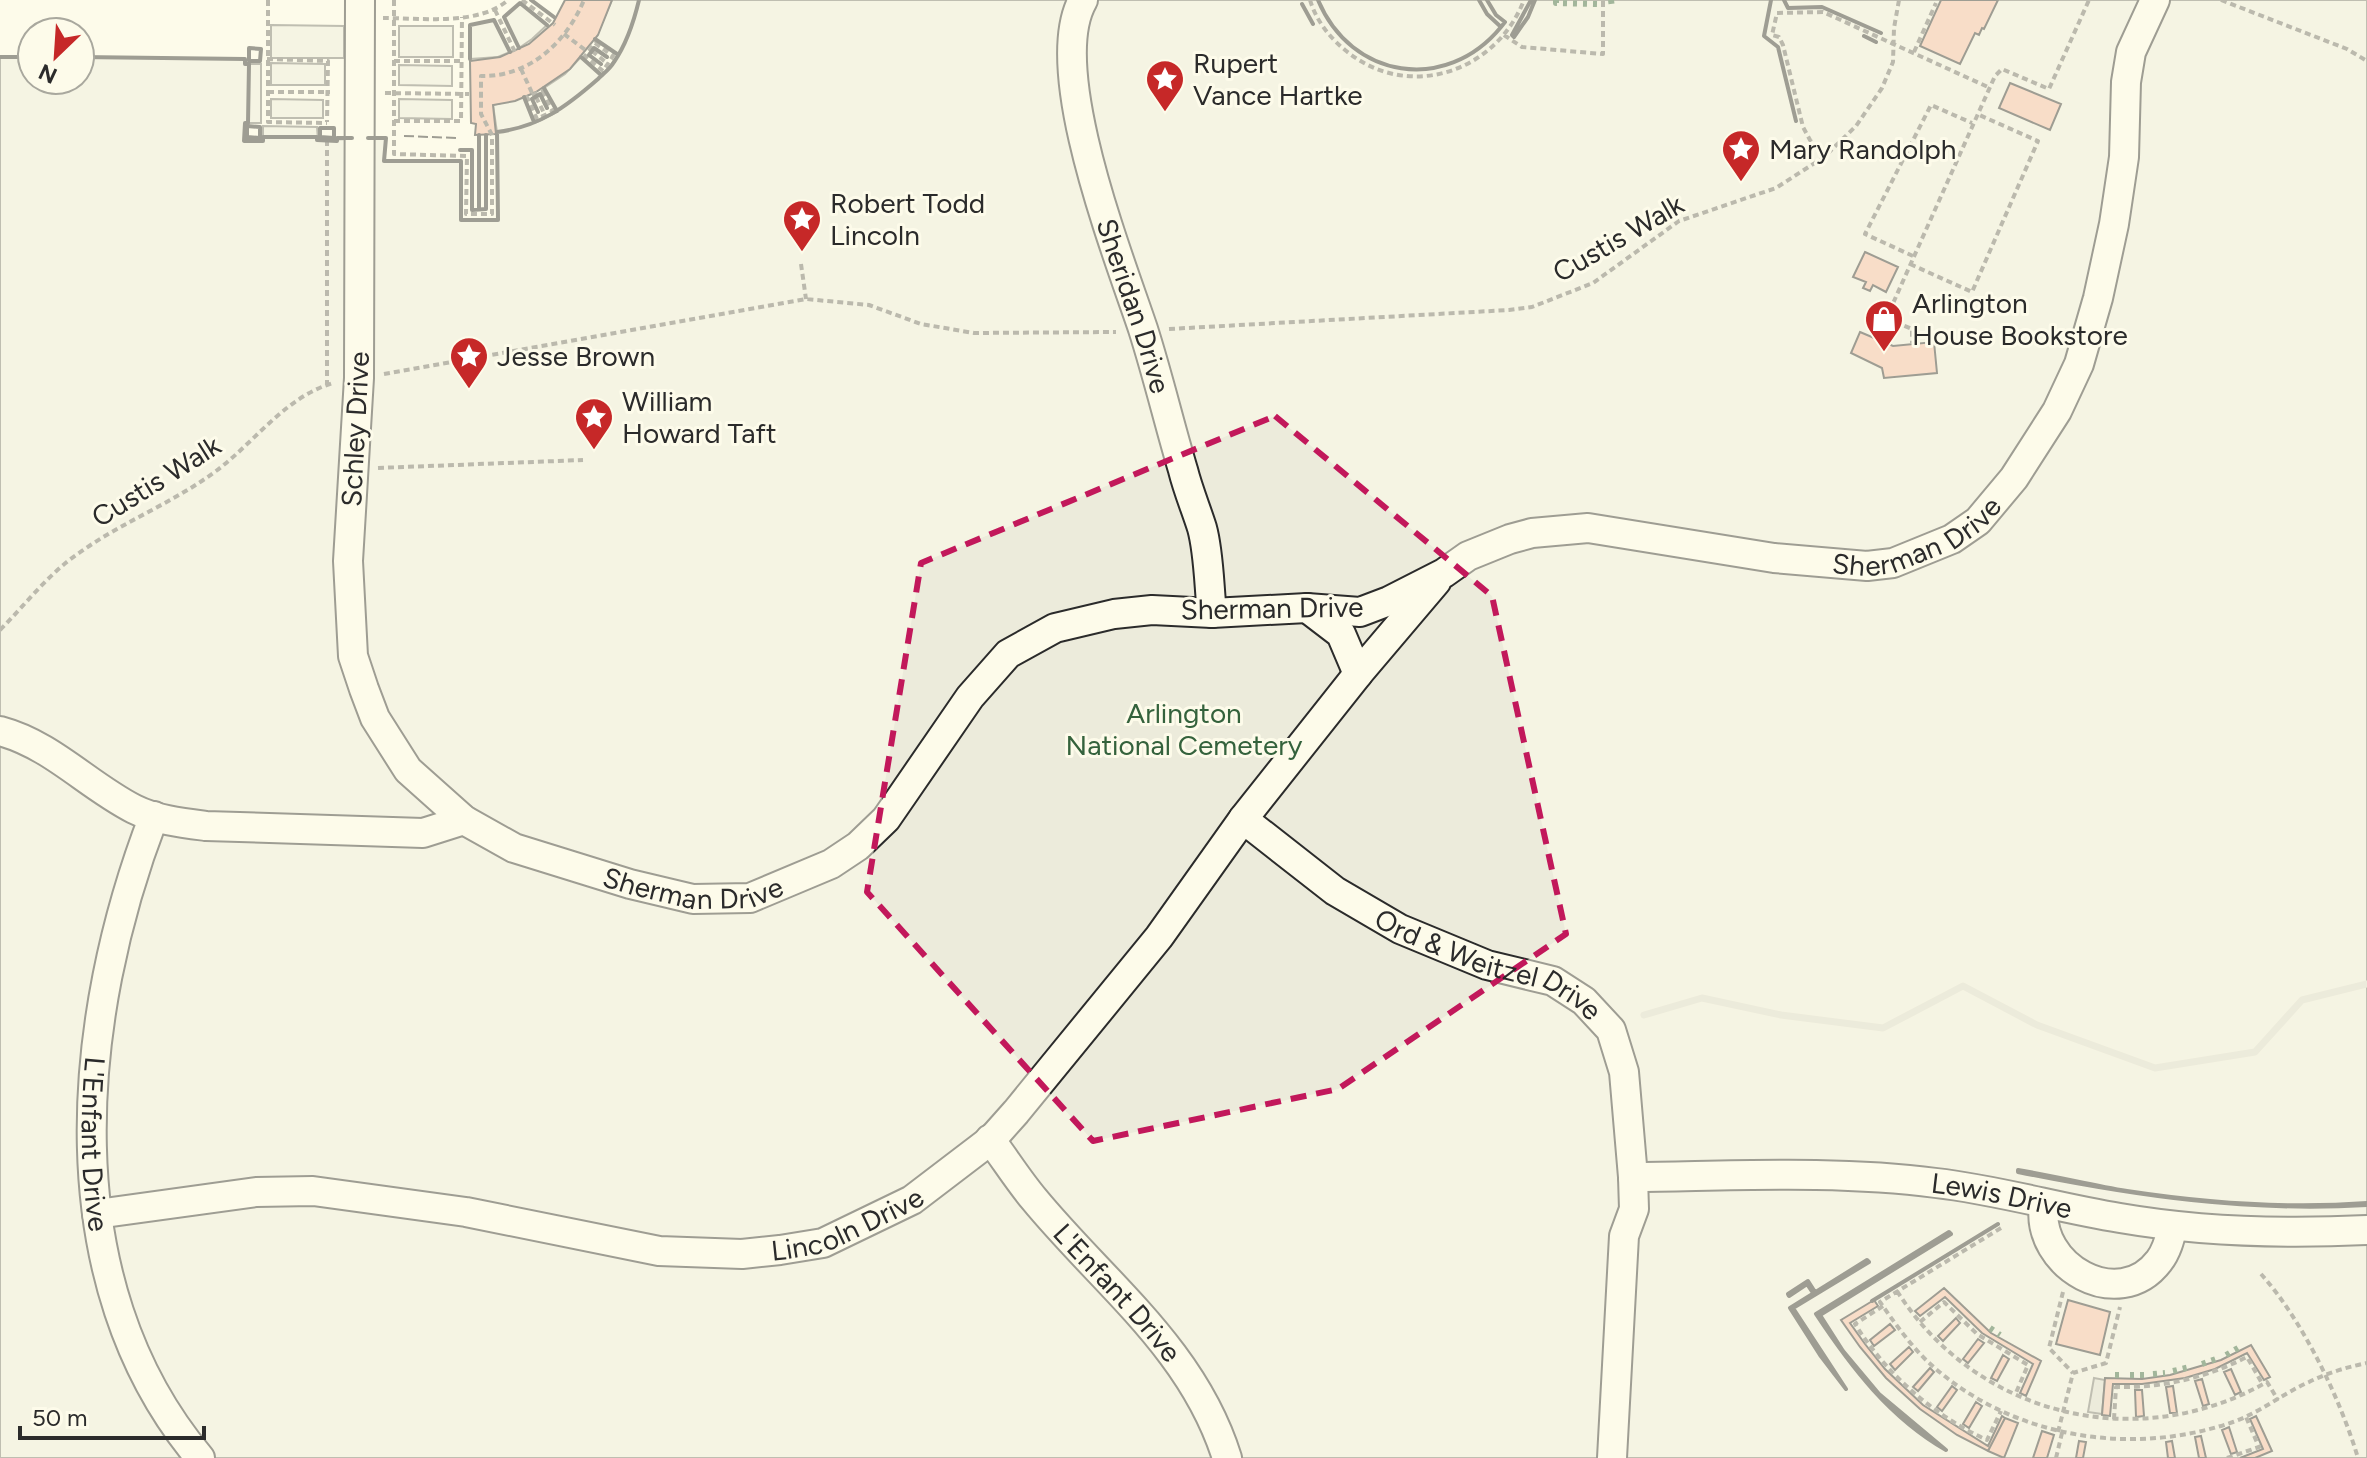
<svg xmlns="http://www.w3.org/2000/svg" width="2367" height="1458" viewBox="0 0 2367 1458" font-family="Figtree,sans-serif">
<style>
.green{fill:#ecebdb;stroke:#74746e;stroke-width:2}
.water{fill:#d8d7c9;stroke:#74746e;stroke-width:2}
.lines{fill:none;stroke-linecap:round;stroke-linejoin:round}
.stream{stroke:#d8d7c9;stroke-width:7}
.building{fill:#f2b8a0;stroke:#2b2b2b;stroke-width:2}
.minor-casing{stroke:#2b2b2b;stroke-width:32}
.path{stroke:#6a6964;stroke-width:4;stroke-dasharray:6 4;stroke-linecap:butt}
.minor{stroke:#fdfbea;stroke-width:28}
.hedge{stroke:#34623c;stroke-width:6;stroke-dasharray:4 6;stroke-linecap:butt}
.fence{stroke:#2b2b2b;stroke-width:2;stroke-dasharray:10 4;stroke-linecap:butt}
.wall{stroke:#2b2b2b;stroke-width:4}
.marked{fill:none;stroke:#c2185b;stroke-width:6;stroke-dasharray:16 10;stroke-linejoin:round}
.labels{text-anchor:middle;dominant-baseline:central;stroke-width:6;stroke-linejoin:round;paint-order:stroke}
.poi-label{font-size:28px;fill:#2b2b2b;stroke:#fdfbea;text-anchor:start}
.street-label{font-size:28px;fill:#2b2b2b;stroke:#fdfbea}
.park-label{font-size:28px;fill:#34623c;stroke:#fdfbea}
</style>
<rect width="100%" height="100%" fill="#fdfbea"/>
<path class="green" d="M612,0H2367V1458H0V57H32V80H80V57L245,59V64H261V123H245L244,141H263V126L317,127L318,140L386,138L384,161H461V219L497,220V132L493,105L524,97L535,123L557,112L544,88L565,74L581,57L603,75L618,55L595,39Z
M520,3L547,25L532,39L519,48L504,17Z
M494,20L510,52L498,57L470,59V25Z
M271,25L344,26V58H271Z
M399,26H453V57H399Z
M271,63L325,64V85H271Z
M399,65L452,66V86L399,85Z
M271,99L323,100V118H271Z
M399,99L452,100V119L399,118Z"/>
<path class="water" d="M2094,1378L2105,1380L2102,1414L2088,1412Z"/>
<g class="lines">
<path class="stream" d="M1644,1015L1702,998L1781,1015L1883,1028L1963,986L2037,1025L2155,1068L2255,1052L2302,1000L2367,984"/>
</g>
<path class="building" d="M565,0H612L598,35L570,69L536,92L515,101L493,105L496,134L475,135L476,124L471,123L470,61L500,57L529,44L553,23Z
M1941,0H1998L1984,29L1982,28L1979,35L1975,33L1960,64L1920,46Z
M2010,83L2061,104L2050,130L1999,108Z
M1865,252L1898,267L1886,292L1873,285L1870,291L1863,288L1866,282L1853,277Z
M1860,332L1893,346L1934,342L1937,373L1884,378L1882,368L1851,353Z
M1944,1288L1991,1333L2041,1361L2026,1396L2020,1393L2033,1364L1982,1333L1945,1297L1920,1316L1915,1311Z
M1874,1300L1878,1306L1850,1323L1865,1344L1885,1369L1923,1405L1988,1446L2002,1416L2005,1418L1988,1451L1957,1435L1920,1409L1886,1378L1860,1347L1841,1320Z
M2068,1300L2110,1312L2100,1355L2056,1344Z
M1956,1318L1960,1323L1943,1341L1938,1336Z
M1890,1324L1895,1330L1874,1346L1870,1340Z
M1978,1339L1984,1343L1968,1363L1963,1359Z
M2251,1345L2270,1377L2264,1380L2247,1353L2215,1369L2185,1378L2142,1384H2113L2110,1416L2102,1415L2105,1378L2142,1379L2170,1375L2221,1360Z
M1909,1347L1913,1352L1895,1370L1890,1364Z
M2003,1355L2009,1359L1997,1381L1991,1378Z
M1930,1368L1934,1372L1918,1391L1913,1387Z
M2231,1369L2241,1392L2235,1395L2224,1372Z
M2202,1379L2209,1404L2203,1406L2195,1381Z
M1952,1386L1957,1390L1942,1411L1937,1407Z
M2173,1386L2177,1413H2170L2166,1387Z
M2135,1390H2142L2144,1416L2136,1417Z
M1976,1402L1982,1406L1969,1428L1963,1424Z
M2256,1416L2272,1451L2255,1458H2240L2263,1449L2250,1419Z
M2005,1418L2018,1423L2004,1458L1988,1451Z
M2229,1427L2237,1452L2231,1454L2222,1430Z
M2042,1431L2054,1435L2047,1458H2033Z
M2201,1436L2206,1458H2199L2195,1437Z
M2079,1441L2086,1442L2083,1458H2076Z
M2172,1441L2175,1458H2168L2166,1442Z"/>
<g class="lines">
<g class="minor-casing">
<g id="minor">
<path id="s1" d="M360,0L359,378L348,561L353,656L364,689L375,718L408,770L464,820L514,848L630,884L693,899L750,898L831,864L858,846L886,819L970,697L1008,654L1055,628L1114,614L1152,610L1212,613L1307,608L1360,612L1389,601L1444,573L1468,556L1510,539L1532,533L1588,528L1774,558L1867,566L1893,563L1952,539L1978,521L2014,478L2057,411L2079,364L2098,298L2114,224L2124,157L2126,82L2131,52L2155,0"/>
<path id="s2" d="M1083,0C1044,68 1119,257 1143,329C1158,376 1169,423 1183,470C1188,490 1196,509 1202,528C1209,553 1209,587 1212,613"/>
<path d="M1307,608L1341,634L1358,674"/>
<path d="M0,731C52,745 87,785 134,809C156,820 182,823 206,826L423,833L464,820"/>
<path id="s3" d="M154,816C76,1018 51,1281 200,1458"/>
<path id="s4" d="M1243,819L1335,891L1400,929L1487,965L1553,981L1584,1001L1611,1030L1624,1072L1633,1177L1634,1209L1624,1236L1612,1458"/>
<path id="s5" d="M990,1139C1005,1159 1018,1180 1034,1199C1104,1284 1193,1349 1227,1458"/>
<path id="s6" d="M1633,1177C1733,1176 1836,1170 1936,1183C1998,1190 2058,1208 2120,1218C2201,1232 2285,1234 2367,1230"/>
<path d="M2044,1205C2035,1266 2119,1314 2159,1261C2167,1251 2170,1238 2173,1226"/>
<path id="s7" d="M97,1214L256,1192L313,1191L466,1212L659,1251L742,1254L780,1250L823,1243L912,1200L992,1139L1016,1112L1159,937L1243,819L1358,674L1436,582"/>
</g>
</g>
<path class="path" d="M268,0V122L327,123
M394,0V154L467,156L466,214H492V135L481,114V76C529,77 566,43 584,0
M522,0L555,25
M1310,0C1316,20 1329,37 1345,50C1407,102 1496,73 1524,0
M2221,0L2347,49L2367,61
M495,10L515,52
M383,18C421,18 479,26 508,0
M564,34L588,52
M1504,35L1522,47L1603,54V0
M595,43L613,56L603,71L585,56Z
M592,51L608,64
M1914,52L1936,3
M267,59L328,61L327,122
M394,61H462
M521,69L533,95
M542,91L553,111L537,119L527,97Z
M268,92H330
M385,93L469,94
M536,97L545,115
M394,121H461L462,17
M327,140V385
M1824,157L1810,140L1803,127L1783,45L1779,37L1772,35L1777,13L1823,12L1988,87
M1913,256L1865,234L1931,105L1972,123
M801,264L806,299
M1910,264L1972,292L2038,141L1977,114
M1886,318L1912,329V344
M1169,329L1509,310L1532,307L1593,283L1679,221L1776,188L1824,157L1856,126L1882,88L1893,62L1894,28L1899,0
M1877,339L1995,76L2002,69L2049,89L2089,0
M384,374L806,299L869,305L921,324L974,333L1116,332
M378,468L583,460
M0,630C26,604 48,574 79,553C122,522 173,503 216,471C255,442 285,397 333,383
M2001,1228L1880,1302C1894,1322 1908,1342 1926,1360C2007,1437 2129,1458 2233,1422C2261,1412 2282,1394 2309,1382C2327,1373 2347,1367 2367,1363
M2261,1274C2303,1321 2340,1398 2358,1458
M1897,1291C1977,1417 2138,1455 2267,1382L2278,1400
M2063,1292L2049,1348L2073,1373
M1883,1306L1855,1324C1886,1374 1934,1416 1987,1440L2001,1411
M1920,1322L1944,1302L1977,1334L2028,1365L2015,1395
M2114,1419L2116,1387C2163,1388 2205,1378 2247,1357L2263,1385
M2058,1432L2073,1373L2106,1363L2120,1307
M2056,1458L2062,1433
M2227,1458L2259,1447L2246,1417"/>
<use href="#minor" class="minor"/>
<path class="hedge" d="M1556,0V3L1597,4
M1611,0L1612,8
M1990,1328L2000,1335
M2226,1355L2238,1348
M2202,1364L2216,1359
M2173,1371L2190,1367
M2153,1374L2165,1373
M2115,1375H2120
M2130,1375H2144"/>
<path class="fence" d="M404,136L458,138"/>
<path class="wall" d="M531,0L554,17
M1318,0C1351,79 1446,94 1501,27
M1479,0L1487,14L1501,27L1505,22
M1487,0L1496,15L1505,22
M1531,0L1512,35L1514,37L1528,17L1535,0
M1771,0L1764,36L1778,47L1796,121
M1784,0L1788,8L1822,7L1881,33
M1302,4L1313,24
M1864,36L1876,42
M595,39L617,54
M249,48L261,49L260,61H249Z
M519,48L504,17L520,3L547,25
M0,57H32
M80,57L245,59V64H249L248,123H245L244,141H263V137H317V140L337,141V138H352
M581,57L601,75
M470,59V25L494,20L510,52
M601,64L589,55L594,48L607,57
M544,88L557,111
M524,97L534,122
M538,112L532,99L540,94L547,108
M247,126L260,127V138L247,137Z
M320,128H334V138L320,137Z
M368,138H386L384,161H461V220H498L497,132C539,127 566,107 598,79C603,74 610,69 614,62C625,46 634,21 639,0
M460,150H472V210L486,209V135
M479,209V135
M2367,1203C2287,1209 2206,1203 2127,1191C2091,1185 2055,1176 2018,1170V1172C2136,1196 2246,1212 2367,1205
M1949,1232L1951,1234L1820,1315L1843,1351L1879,1394L1946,1450C1890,1418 1851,1367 1816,1314Z
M1867,1260L1869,1262L1793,1308L1846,1389L1820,1355L1790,1308Z
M1813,1293L1807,1284L1789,1296L1788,1294L1808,1281L1815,1292
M1872,1301L1998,1224"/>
</g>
<path d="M0 0H2367V1458H0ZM1275,416L1492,596L1566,934L1338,1089L1093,1141L867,892L921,563Z" fill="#fdfbea" fill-opacity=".55" fill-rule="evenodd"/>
<path class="marked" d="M1275,416L1492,596L1566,934L1338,1089L1093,1141L867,892L921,563Z"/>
<defs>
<g id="sight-pin" transform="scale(2)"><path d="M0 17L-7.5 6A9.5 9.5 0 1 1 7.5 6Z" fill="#c62828" stroke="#fdfbea"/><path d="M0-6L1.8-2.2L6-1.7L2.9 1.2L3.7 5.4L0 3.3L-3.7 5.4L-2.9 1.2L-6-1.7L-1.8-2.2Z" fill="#fff"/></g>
<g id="shop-pin" transform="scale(2)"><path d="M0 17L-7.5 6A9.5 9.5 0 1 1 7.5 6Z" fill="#c62828" stroke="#fdfbea"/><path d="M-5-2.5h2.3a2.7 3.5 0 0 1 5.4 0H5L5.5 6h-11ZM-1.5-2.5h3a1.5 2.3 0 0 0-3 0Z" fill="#fff"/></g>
</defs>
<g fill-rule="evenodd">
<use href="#sight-pin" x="1165" y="79"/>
<use href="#sight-pin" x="1741" y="149"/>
<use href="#sight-pin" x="802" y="219"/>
<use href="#shop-pin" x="1884" y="319"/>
<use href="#sight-pin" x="469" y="356"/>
<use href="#sight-pin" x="594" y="417"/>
</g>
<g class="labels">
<g class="poi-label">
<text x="1193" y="63">Rupert<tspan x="1193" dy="32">Vance Hartke</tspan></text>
<text x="1769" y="149">Mary Randolph</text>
<text x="830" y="203">Robert Todd<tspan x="830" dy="32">Lincoln</tspan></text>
<text x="1912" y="303">Arlington<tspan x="1912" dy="32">House Bookstore</tspan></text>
<text x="497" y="356">Jesse Brown</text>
<text x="622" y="401">William<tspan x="622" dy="32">Howard Taft</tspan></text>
</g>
<g class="street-label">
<text transform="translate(1618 238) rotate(-30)">Custis Walk</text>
<text stroke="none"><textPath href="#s2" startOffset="316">Sheridan Drive</textPath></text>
<text transform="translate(355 429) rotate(-87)">Schley Drive</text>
<text transform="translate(156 481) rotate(-32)">Custis Walk</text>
<text stroke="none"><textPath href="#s1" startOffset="2470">Sherman Drive</textPath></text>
<text transform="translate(1272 608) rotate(-1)">Sherman Drive</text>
<text stroke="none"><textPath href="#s1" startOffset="1102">Sherman Drive</textPath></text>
<text stroke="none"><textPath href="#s4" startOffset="288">Ord &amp; Weitzel Drive</textPath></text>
<text stroke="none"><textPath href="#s3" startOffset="336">L'Enfant Drive</textPath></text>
<text stroke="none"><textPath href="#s6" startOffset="370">Lewis Drive</textPath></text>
<text stroke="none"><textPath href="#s7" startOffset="762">Lincoln Drive</textPath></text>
<text stroke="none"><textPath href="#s5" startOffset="200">L'Enfant Drive</textPath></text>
</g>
<g class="park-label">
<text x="1184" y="713">Arlington<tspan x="1184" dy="32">National Cemetery</tspan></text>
</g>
</g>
<g transform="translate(56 56) rotate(205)"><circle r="38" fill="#fdfbea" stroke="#a9a89e" stroke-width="2"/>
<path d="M0-6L14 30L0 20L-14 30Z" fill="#c62828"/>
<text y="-12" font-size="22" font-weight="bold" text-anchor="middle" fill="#2b2b2b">N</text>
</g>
<path d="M20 1426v12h184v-12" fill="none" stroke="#2b2b2b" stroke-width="4"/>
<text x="32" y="1426" font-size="24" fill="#2b2b2b" stroke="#fdfbea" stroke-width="6" paint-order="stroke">50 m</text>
</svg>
